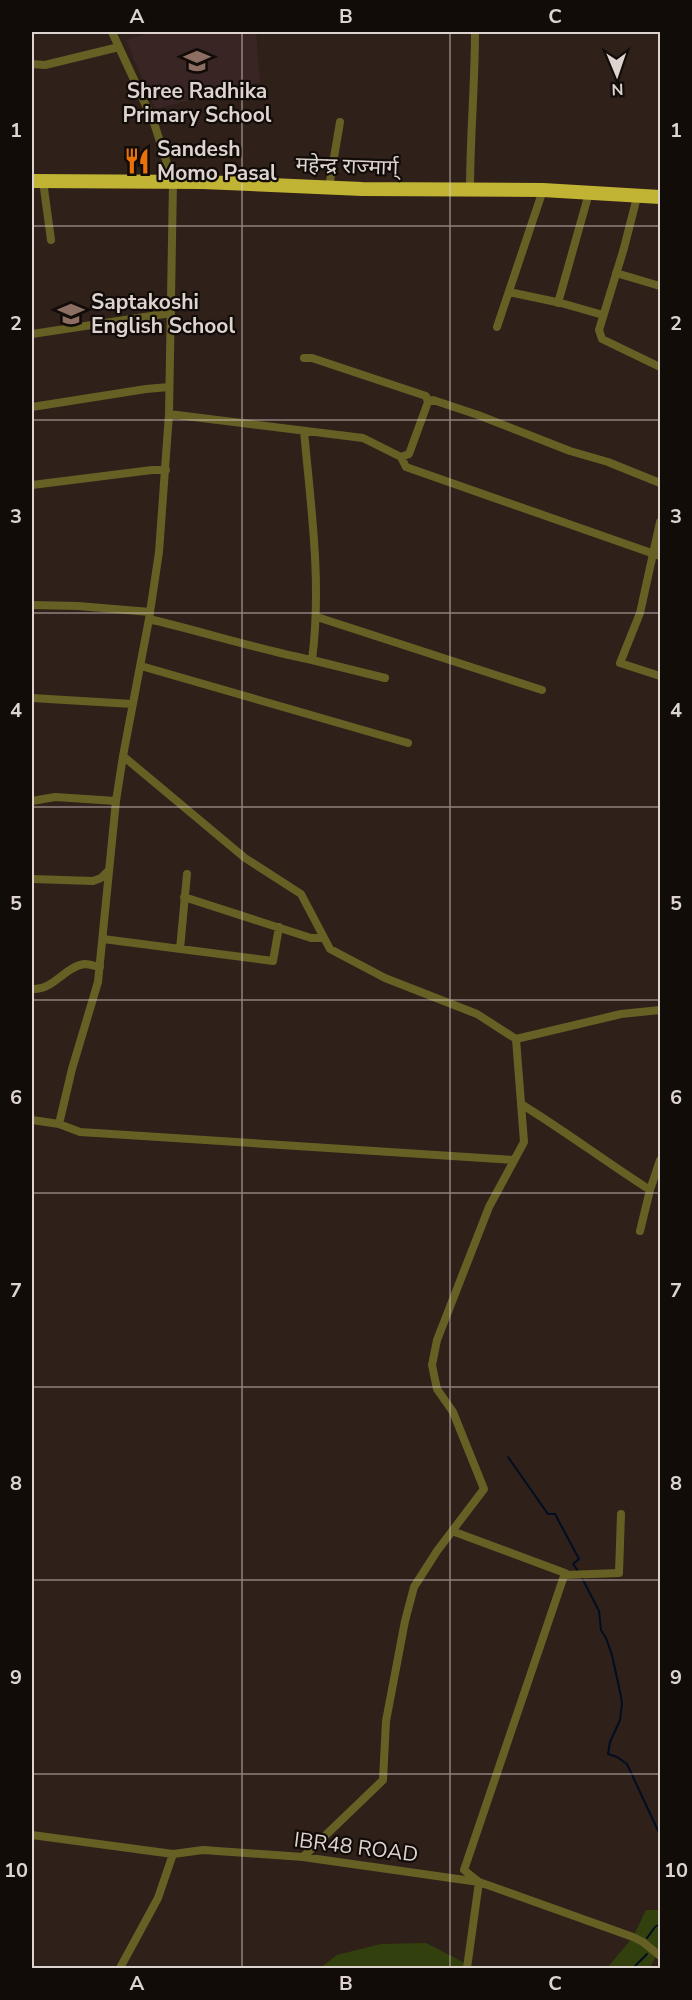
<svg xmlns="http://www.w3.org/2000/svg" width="692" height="2000" viewBox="0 0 692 2000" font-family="'Nunito Sans','Noto Sans Devanagari',sans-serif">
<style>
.education{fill:#392624}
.green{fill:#32400d}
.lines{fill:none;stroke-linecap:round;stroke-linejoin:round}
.stream{stroke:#010d21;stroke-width:2}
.street{stroke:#676025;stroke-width:8}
.highway{stroke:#c1b333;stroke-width:14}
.grid{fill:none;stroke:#ded4cf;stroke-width:1.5;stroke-opacity:0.55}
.labels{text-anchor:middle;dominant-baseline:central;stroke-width:4.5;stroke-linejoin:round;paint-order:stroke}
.poi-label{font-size:21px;font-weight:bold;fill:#ded4cf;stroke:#120c09;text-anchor:start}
.street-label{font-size:21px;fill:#ded4cf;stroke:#120c09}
.neatline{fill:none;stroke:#ded4cf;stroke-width:2}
.grid-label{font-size:20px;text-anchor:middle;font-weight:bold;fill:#ded4cf}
</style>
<rect width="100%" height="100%" fill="#2f2019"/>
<path class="education" d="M151,32H256L260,82L155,109L126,40Z"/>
<path class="green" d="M646,1910H660V1948L650,1968H607L633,1937Z
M426,1943L467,1964V1968H320L337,1955L381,1944Z"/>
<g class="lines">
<path class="stream" d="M508,1457L548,1514H555L579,1559L573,1564L578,1571
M581,1576L599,1611L601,1630L606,1638L612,1655L620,1692L622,1703L620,1720L610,1742L608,1754L617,1757L627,1764L660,1835
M647,1938L655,1927L660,1924
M633,1968L647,1954"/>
<path class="street" d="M112,32L154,123L173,182L169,414L159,552L149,619L123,756L245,858L301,894L330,949L385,978L477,1014L516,1039L524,1142L489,1207L437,1340L432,1365L437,1389L453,1412L484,1489L437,1551L414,1587L405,1621L386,1721L383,1780L303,1857
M32,64L45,65L119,47
M43,181L51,240
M329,187L340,122
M470,190C470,137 475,84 475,32
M637,197L624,248L599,330L602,339L660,367
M616,273L660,286
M509,292L561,303L603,315
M558,303L589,193
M497,327L543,190
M32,334L171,313
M304,358H312L426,396L428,402
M32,407L146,389L169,387
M169,414L363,438L401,457L406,467L660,556
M401,457L409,454L428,402L433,400L478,415L570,451L608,462L660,483
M32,485L152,470H166
M660,522L640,613L620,663L660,676
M32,605L78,606L150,612
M317,617L542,690
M149,619C204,632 257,649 312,660C322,583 311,508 304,431
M312,660L385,678
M141,666L408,743
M32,698L132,704
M32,801L55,797L116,801
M32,879L93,881L101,878L109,870
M184,897L311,938H324
M103,939L273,961L279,927
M180,949L187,874
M32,989C53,991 65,966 85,964C89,964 95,966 100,967
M516,1039L621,1014L660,1010
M521,1104C565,1131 606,1162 650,1190
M32,1120L59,1124L80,1132L96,1133L514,1160
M59,1124L72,1069L98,982L116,801L123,756
M640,1231L650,1190L660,1160
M452,1531L565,1573L464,1870L479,1882L467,1968
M565,1575L619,1573L621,1514
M32,1835L173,1854L203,1850L303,1857L479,1882L633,1937L643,1942L660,1956
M120,1968L158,1898L173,1854"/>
<path class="highway" d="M32,181L203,182L362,189L543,190L660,197"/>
</g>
<path class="grid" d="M242,32V1968M450,32V1968M32,226H660M32,420H660M32,613H660M32,807H660M32,1000H660M32,1193H660M32,1387H660M32,1580H660M32,1774H660"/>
<defs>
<g id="school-bare" transform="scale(2.07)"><path d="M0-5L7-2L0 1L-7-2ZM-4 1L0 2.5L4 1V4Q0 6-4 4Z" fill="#8d6e63" stroke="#120c09" stroke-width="2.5" paint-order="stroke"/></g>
<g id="restaurant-bare" transform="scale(2.07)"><path d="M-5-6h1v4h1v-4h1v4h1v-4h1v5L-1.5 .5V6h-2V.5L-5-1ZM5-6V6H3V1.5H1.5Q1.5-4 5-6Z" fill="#e8710a" stroke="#120c09" stroke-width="2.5" paint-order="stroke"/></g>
</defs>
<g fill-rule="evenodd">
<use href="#school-bare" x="197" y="61"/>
<use href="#restaurant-bare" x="137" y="161"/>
<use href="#school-bare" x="71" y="314"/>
</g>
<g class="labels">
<g class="poi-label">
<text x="197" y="91" text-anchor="middle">Shree Radhika<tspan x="197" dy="24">Primary School</tspan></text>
<text x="157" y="149">Sandesh<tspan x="157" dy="24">Momo Pasal</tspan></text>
<text x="91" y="302">Saptakoshi<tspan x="91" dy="24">English School</tspan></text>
</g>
<g class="street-label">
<text transform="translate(347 166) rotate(2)">महेन्द्र राज्मार्ग्</text>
<text transform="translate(356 1847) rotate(7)">IBR48 ROAD</text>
</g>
</g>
<rect width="692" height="2000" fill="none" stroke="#120c09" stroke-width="66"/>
<g transform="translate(617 75) rotate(178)" stroke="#120c09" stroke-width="4.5" paint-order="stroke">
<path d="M0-4.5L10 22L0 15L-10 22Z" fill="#ded4cf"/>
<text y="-9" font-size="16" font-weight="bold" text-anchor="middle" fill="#ded4cf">N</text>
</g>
<rect x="33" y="33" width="626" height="1934" class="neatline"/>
<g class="grid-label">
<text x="137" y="23">A</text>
<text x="346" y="23">B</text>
<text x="555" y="23">C</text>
<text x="16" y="137">1</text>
<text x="676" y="137">1</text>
<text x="16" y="330">2</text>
<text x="676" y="330">2</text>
<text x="16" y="523">3</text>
<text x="676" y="523">3</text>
<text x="16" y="717">4</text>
<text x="676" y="717">4</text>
<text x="16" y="910">5</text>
<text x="676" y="910">5</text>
<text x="16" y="1104">6</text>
<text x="676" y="1104">6</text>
<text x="16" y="1297">7</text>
<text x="676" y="1297">7</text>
<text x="16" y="1490">8</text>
<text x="676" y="1490">8</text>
<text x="16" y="1684">9</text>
<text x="676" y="1684">9</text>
<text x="16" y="1877">10</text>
<text x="676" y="1877">10</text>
<text x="137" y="1990">A</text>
<text x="346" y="1990">B</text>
<text x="555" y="1990">C</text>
</g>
</svg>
